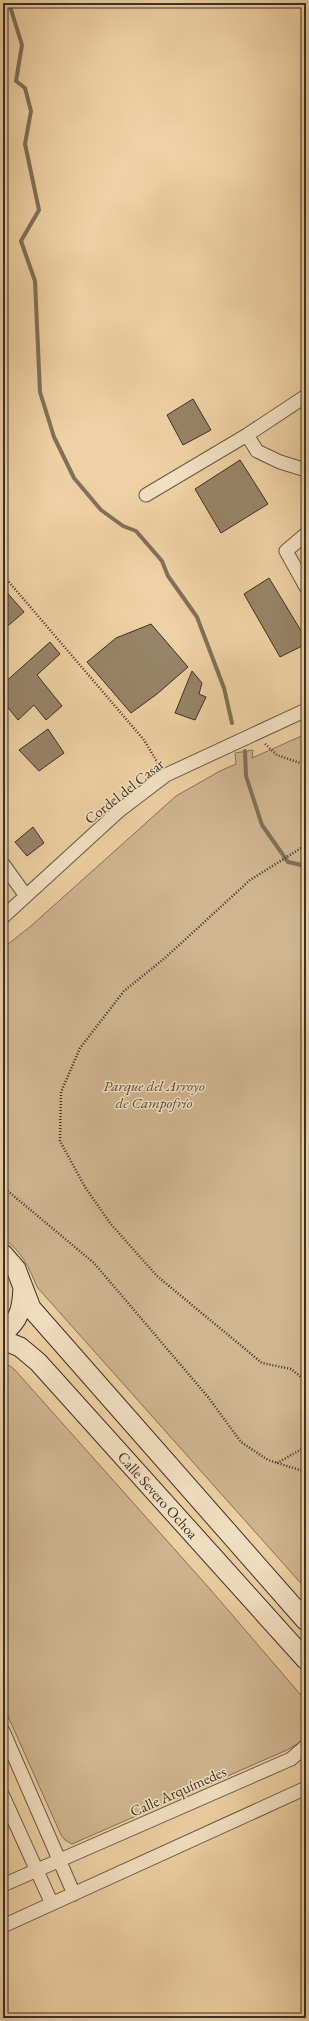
<svg xmlns="http://www.w3.org/2000/svg" width="309" height="2021" viewBox="0 0 309 2021" font-family="'EB Garamond',serif">
<style>
.green{fill:#cfb68f;stroke:#84735a}
.lines{fill:none;stroke-linecap:round;stroke-linejoin:round}
.stream{stroke:#817058;stroke-width:4}
.building{fill:#988468;stroke:#3a3026}
.minor-casing{stroke:#675846;stroke-width:15}
.secondary-casing{stroke:#3a3026;stroke-width:21}
.path{stroke:#3a3026;stroke-width:2.5;stroke-dasharray:1 2;stroke-linecap:butt}
.minor{stroke:#f4e1c4;stroke-width:13}
.secondary{stroke:#f4e1c4;stroke-width:19}
.labels{text-anchor:middle;dominant-baseline:central;stroke-width:3;stroke-linejoin:round;paint-order:stroke}
.street-label{font-size:15px;fill:#3a3026;stroke:#f4e1c4}
.park-label{font-size:15px;font-style:italic;fill:#584b3b;stroke:#f4e1c4}
</style>
<rect width="100%" height="100%" fill="#eed1a4"/>
<filter id="stains"><feTurbulence type="fractalNoise" baseFrequency=".005" numOctaves="4"/><feColorMatrix values="0 0 0 0 .2 0 0 0 0 .09 0 0 0 0 .02 0 0 0 .5 -.17"/></filter>
<radialGradient id="worn" r=".72"><stop offset=".6" stop-color="#630" stop-opacity="0"/><stop offset="1" stop-color="#630" stop-opacity=".3"/></radialGradient>
<path class="green" d="M306,734V1589L37,1287C30,1269 20,1248 3,1239V948L31,926L176,796L220,771L236,764L235,753L253,750L252,758Z
M3,1361L14,1369L210,1589L306,1701V1734L299,1743L287,1750L72,1844L65,1840L61,1835L3,1705Z"/>
<g class="lines">
<path class="stream" d="M9,3L22,45L16,81L25,88L31,111L25,144L39,210L21,241L35,281L40,392L54,437L74,478L101,510L123,526L136,531L162,561L168,576L197,617L224,688L232,723
M245,751L246,776L262,825L288,862L306,866"/>
</g>
<path class="building" d="M193,399L211,430L183,445L167,415Z
M240,460L268,504L221,533L195,489Z
M269,578L306,639V644L280,657L244,594Z
M3,588L24,612L3,630Z
M151,624L188,667L157,694L131,713L87,662L116,638Z
M50,642L60,654L37,675L62,706L46,720L34,705L18,720L6,705H3V684Z
M192,671L202,683L199,694L206,697L195,720L175,713Z
M48,729L64,753L39,771L19,750Z
M33,827L44,843L27,856L15,842Z"/>
<g class="lines">
<g class="minor-casing">
<path id="minor" d="M247,435L257,451L280,462L306,470
M146,495L247,435L306,396
M306,534L286,551L306,587
M3,864L26,896
M3,917L120,810L166,775L306,710
M3,1731L74,1894
M3,1796L52,1904
M3,1885L291,1759L306,1746
M3,1926L306,1788"/>
</g>
<g class="secondary-casing">
<path id="secondary" d="M3,1254L16,1269L31,1308L306,1621
M3,1333C20,1320 22,1308 23,1288
M3,1340L20,1347L38,1362L306,1660"/>
</g>
<path class="path" d="M3,575L144,740L159,765
M265,744L277,755L306,765
M306,845L250,880L165,958L124,991L80,1048L61,1092L60,1141L85,1187L110,1223L157,1276L262,1363L291,1369L306,1381
M3,1187L94,1263L208,1397L241,1442L268,1460L306,1472
M277,1463L302,1449L306,1441"/>
<use href="#minor" class="minor"/>
<use href="#secondary" class="secondary"/>
</g>
<g class="labels">
<g class="street-label">
<text transform="translate(124 791) rotate(-38)">Cordel del Casar</text>
<text transform="translate(158 1495) rotate(48)">Calle Severo Ochoa</text>
<text transform="translate(178 1791) rotate(-24)">Calle Arquímedes</text>
</g>
<g class="park-label">
<text x="154" y="1085">Parque del Arroyo<tspan x="154" dy="17">de Campofrío</tspan></text>
</g>
</g>
<rect width="309" height="2021" fill="none" stroke="#eed1a4" stroke-width="16"/>
<rect x="4" y="4" width="301" height="2013" fill="none" stroke="#3a3026" stroke-width="2"/>
<rect x="8" y="8" width="293" height="2005" fill="none" stroke="#3a3026"/>
<rect width="100%" height="100%" filter="url(#stains)"/>
<rect width="100%" height="100%" fill="url(#worn)"/>
</svg>
